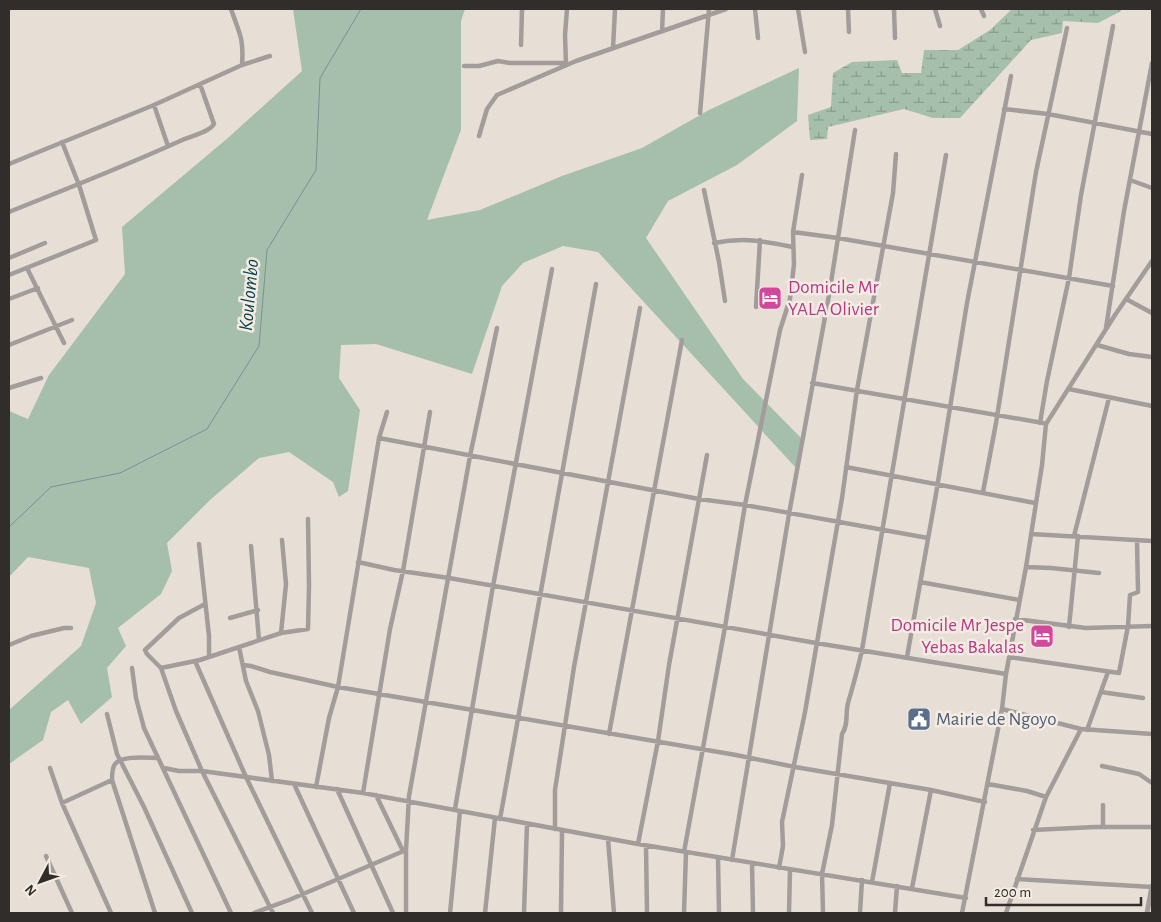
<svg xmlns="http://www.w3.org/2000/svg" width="1161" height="922" viewBox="0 0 1161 922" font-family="'Alegreya Sans',sans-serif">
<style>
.grass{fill:#a6bfac}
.wetland{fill:url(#wetland-marsh)}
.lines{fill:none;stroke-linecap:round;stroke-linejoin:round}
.stream{stroke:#789196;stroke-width:1}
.minor{stroke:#a29d9b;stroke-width:4.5}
.tertiary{stroke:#a29d9b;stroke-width:5}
.labels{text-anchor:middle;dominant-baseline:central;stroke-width:5;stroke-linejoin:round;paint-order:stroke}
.hotel-label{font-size:19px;fill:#b23c85;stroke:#f4ebe3;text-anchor:start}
.service-label{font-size:19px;fill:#4e5e75;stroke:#f4ebe3;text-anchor:start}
.water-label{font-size:20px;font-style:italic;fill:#08424b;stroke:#f4ebe3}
</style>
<defs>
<pattern id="wetland-marsh" width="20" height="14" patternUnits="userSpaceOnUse" patternTransform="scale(1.25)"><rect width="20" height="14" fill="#a6bfac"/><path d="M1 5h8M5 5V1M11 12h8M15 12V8" fill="none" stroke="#889c8c"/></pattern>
</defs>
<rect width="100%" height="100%" fill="#e7ded6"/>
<path class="grass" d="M293,9H465L461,21V130L427,220L480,210L562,176L642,148L709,110L799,68L797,121L737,165L668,201L646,238L743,379L804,441L796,468L598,252L563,246L523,263L502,286L472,374L376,344L341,345L339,378L360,410L348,491L339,497L333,482L289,452L259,458L210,500L167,543L172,571L161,594L118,628L126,646L107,668L112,697L81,724L68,700L51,712L43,740L9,764V710L81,646L96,603L89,568L28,557L9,577V411L28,419L49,375L125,274L122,227L229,137L302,71Z"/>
<path class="wetland" d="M1012,9H1121V11L1098,23L1063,21L1062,33L1031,40L960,118H933L904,109L828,127L827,139L810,140L808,115L831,107L833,73L852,62L897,60L902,73H921L924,50H958L990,30Z"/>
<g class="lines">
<path class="stream" d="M9,527L51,487L120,473L207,429L259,346L267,250L316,170L320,78L361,9"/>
<path class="minor" d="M231,9C239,33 244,37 242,65
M755,9L758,38
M798,9L805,52
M848,9L849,32
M894,9L895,38
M935,9L940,26
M981,9L984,16
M662,31L663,9
M521,45L522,9
M613,48L615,9
M566,64L565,35L567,9
M464,66H479L498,61L510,63H566
M154,105L168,146
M1004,109L1048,114L1152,134
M700,113L709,9
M479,136L487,109L497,95L576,61L726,9
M9,164L154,105L242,65L270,56
M1130,180L1152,188
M704,190L719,262L725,301
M9,212C66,189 123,167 180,141C189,136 209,133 214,124L200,84
M793,232L838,238L1113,286
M714,243C745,237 763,241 793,247
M9,258L45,243
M27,268L64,343
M9,275L96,240L79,185L62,142
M9,299L38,288
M1126,299L1152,313
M756,307L760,240
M1106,328L1124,211L1152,63
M9,345L72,320
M1097,345L1129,354L1152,357
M812,383L1043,423
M9,388L41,378
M1069,389L1152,406
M1040,423L1047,381L1069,278L1081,195L1113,26
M379,438L699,499L745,505L928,538
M846,467L1035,503
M983,492L996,423L1036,172L1067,28
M1031,534L1152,541
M1074,536L1109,398
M199,544L209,636V657
M251,546L259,640
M358,562L394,570L449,578L816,643L1006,674
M1026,567L1051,568L1099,573
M920,582L1019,600
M205,604L179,618L145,650L147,654L161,668L200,660L281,633L308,629L309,586L308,519
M230,618L258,610
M1015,619L1086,628L1152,626
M1069,627L1078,536
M281,633L286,584L282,540
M9,645L31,636L64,628H71
M239,647L246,681L258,711L269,755L272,781
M907,657L936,494L967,303L1011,76
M1009,657L1119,673L1128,626L1130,595L1138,592L1137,540
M195,661L246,777L312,913
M243,665L251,666L270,672L338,687L736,755L795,767L931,790L985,802
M132,668L136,698L144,728L231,913
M161,668L176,711L202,771L273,913
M1101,692L1143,698
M1002,709L1081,729
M107,714L117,754L144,807L192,913
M1087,730L1108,672
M609,734L682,340
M1102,766L1139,774L1152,783
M50,768L62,803L111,913
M164,768L179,771H202L363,793L638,844L966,898
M294,784L354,913
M988,784L1027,791L1046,797
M316,787L329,718L338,687L379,438L387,412
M337,789L393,913
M363,793L390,629L403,571L430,412
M376,795L403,851
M62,803L112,780
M455,809L493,586L552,269
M500,819C531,640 565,463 596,284
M1103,827V805
M555,829V790L574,667L640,308
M1033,830L1095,827H1152
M608,839L614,913
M638,844L658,741L669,665L707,455
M646,846L647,913
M684,852L725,627L745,505L780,330L790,299L794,264L793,232L802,175
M46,856L72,913
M718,857L719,913
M732,860L789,514L829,295L855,130
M752,863L753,913
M779,868L783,846L782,822L805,712L842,498L857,390L893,193L896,154
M1017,879L1152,887
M872,882L890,783
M912,888L931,790
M155,913L112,780C112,776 112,768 115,764C121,755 148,758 158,758
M254,913L289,900L406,850
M406,913V850L409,796L470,456L497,328
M450,913L460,811
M485,913L495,818
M524,913L527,824
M561,913L562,831
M684,913L686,852
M789,913L790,870
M823,913L822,874L832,825L842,734C849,724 845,714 848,703C853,686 858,668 862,650L946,155
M860,913L862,880
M895,913L897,886
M962,913L1002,709L1006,674L1026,567L1042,465L1046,424L1115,315L1152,261
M1006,913L1046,797L1081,729L1152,734"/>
<path class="tertiary" d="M1147,913L1152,886"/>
</g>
<defs>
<g id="hotel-square" transform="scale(1.25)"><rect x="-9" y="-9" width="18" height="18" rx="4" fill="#d1479c" stroke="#f4ebe3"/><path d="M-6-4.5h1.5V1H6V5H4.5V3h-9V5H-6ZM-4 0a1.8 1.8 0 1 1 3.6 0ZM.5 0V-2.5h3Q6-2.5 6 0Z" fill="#fff"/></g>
<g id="civic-square" transform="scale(1.25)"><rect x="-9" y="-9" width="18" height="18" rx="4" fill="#5c6f8a" stroke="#f4ebe3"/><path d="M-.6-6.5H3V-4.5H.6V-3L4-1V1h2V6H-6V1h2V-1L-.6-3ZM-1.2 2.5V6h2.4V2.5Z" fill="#fff"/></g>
</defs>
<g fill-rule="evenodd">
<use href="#hotel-square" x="770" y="298"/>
<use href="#hotel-square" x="1042" y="636"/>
<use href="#civic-square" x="919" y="719"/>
</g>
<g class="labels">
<g class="hotel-label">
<text x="788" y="287">Domicile Mr<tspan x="788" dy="22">YALA Olivier</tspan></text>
<text x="1024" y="625" text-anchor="end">Domicile Mr Jespe<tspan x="1024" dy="22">Yebas Bakalas</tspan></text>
</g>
<g class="service-label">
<text x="936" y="719">Mairie de Ngoyo</text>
</g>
<g class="water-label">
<text transform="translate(249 295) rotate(-85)">Koulombo</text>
</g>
</g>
<rect width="1161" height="922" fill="none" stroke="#302d2a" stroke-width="20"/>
<g transform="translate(40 882) rotate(229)" stroke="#f4ebe3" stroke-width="4" paint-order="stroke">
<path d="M0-4L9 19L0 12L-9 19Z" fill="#302d2a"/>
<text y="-8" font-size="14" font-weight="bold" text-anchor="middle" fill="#302d2a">N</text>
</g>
<path d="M986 897v8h155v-8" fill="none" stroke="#302d2a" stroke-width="2.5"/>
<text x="994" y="897" font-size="15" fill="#302d2a" stroke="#f4ebe3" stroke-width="4" paint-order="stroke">200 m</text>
</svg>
